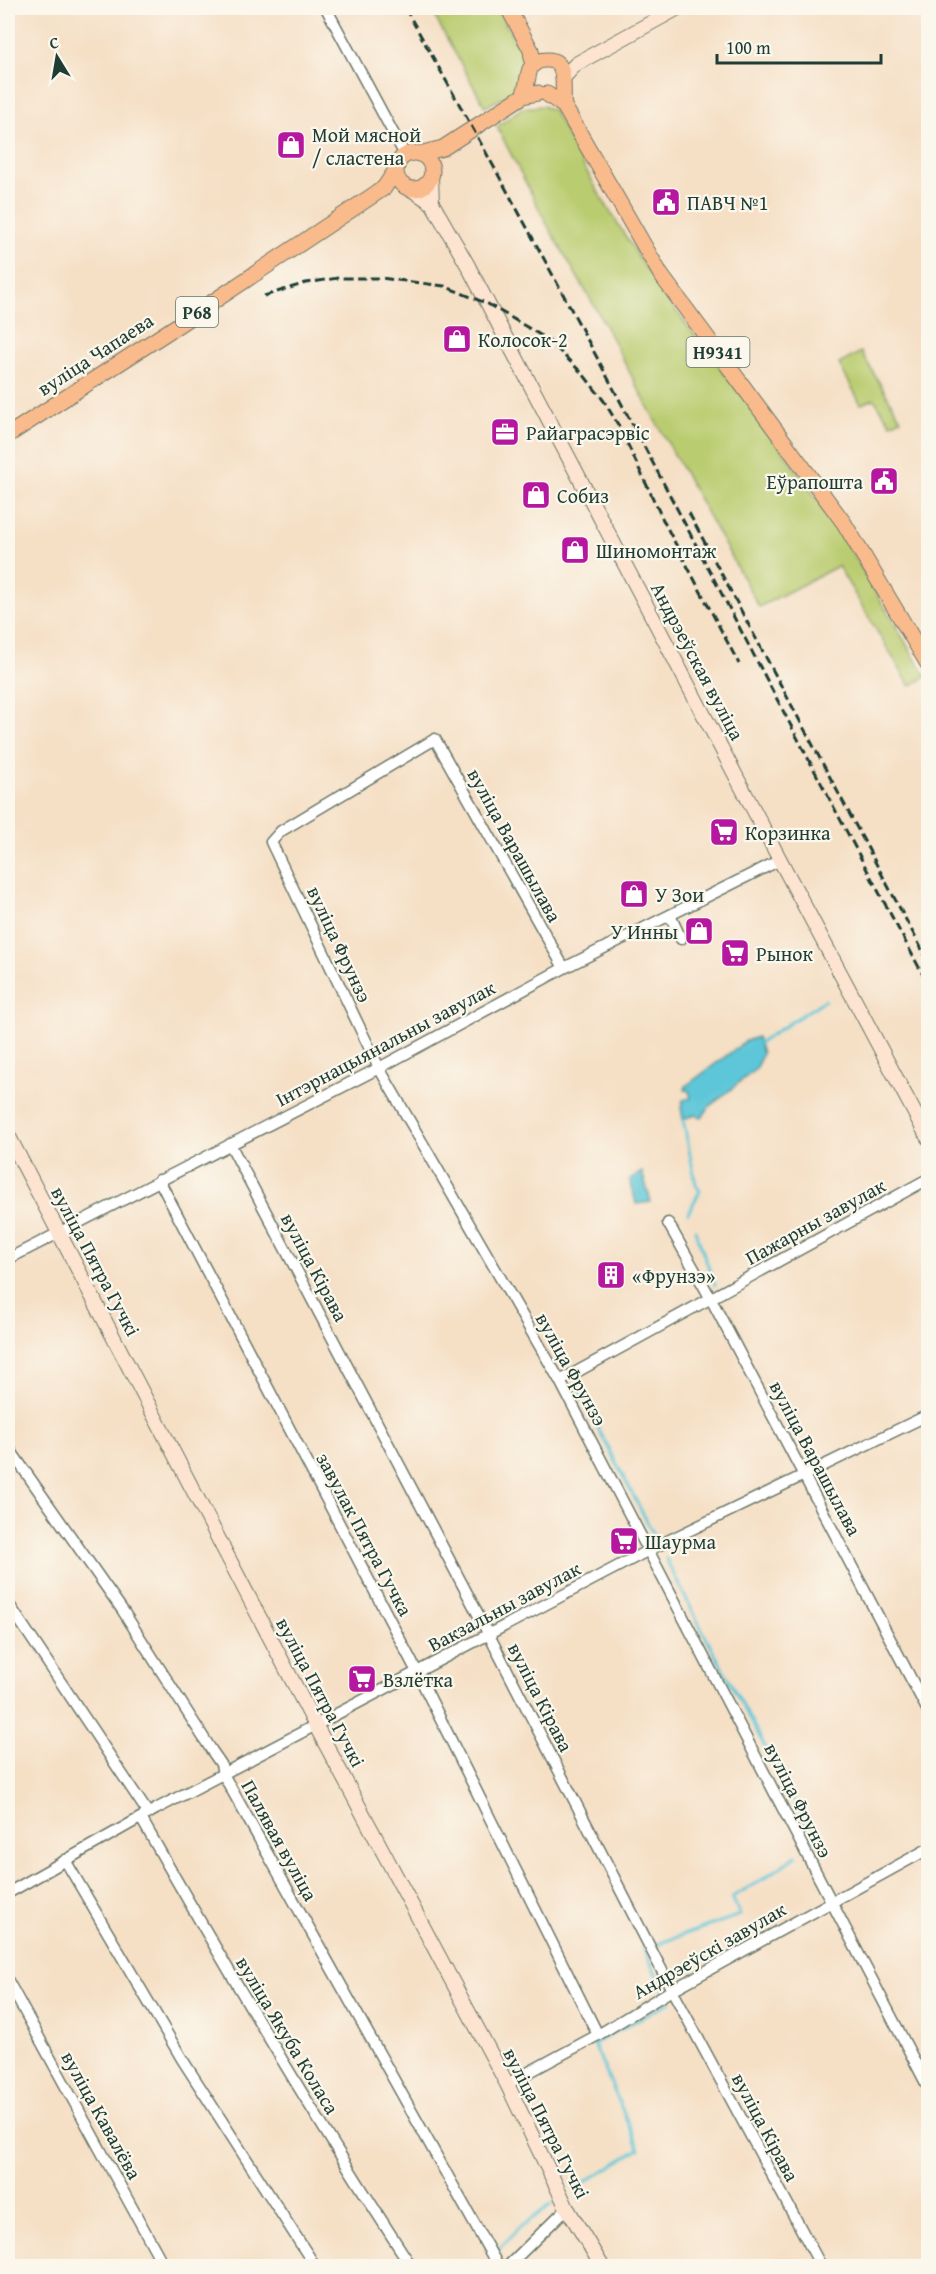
<svg xmlns="http://www.w3.org/2000/svg" width="936" height="2274" viewBox="0 0 936 2274" font-family="'Gentium Book Plus',serif">
<style>
.green{fill:#bacc70;stroke:#6c8452;stroke-width:1.5}
.water{fill:#5dc6d8;stroke:#3e8286;stroke-width:1.5}
.lines{fill:none;stroke-linecap:round;stroke-linejoin:round}
.stream{stroke:#5dc6d8;stroke-width:3}
.street-casing{stroke:#6a7667;stroke-width:13}
.secondary-casing{stroke:#6a7667;stroke-width:16}
.primary-casing{stroke:#6a7667;stroke-width:17}
.street{stroke:#fff;stroke-width:10}
.secondary{stroke:#fde4d1;stroke-width:14}
.primary{stroke:#fabb8c;stroke-width:15}
.rail{stroke:#1f3d34;stroke-width:3;stroke-dasharray:9 4.5;stroke-linecap:butt}
.labels{text-anchor:middle;dominant-baseline:central;stroke-width:4.5;stroke-linejoin:round;paint-order:stroke}
.shield{fill:#fbf7ec;stroke:#61756b;stroke-width:1.5}
.shield-label{font-size:18px;font-weight:bold;fill:#1f3d34}
.poi-label{font-size:20px;fill:#1f3d34;stroke:#fbf7ec;text-anchor:start}
.street-label{font-size:20px;fill:#1f3d34;stroke:#fbf7ec}
</style>
<rect width="100%" height="100%" fill="#fbf7ec"/>
<filter id="ink" filterUnits="userSpaceOnUse"><feTurbulence type="fractalNoise" baseFrequency=".0167" numOctaves="2"/><feDisplacementMap in="SourceGraphic" scale="12" xChannelSelector="R" yChannelSelector="G"/><feConvolveMatrix kernelMatrix="1 2 1 2 8 2 1 2 1" color-interpolation-filters="sRGB"/></filter>
<filter id="wash" filterUnits="userSpaceOnUse"><feTurbulence type="fractalNoise" baseFrequency=".008" numOctaves="4" result="noise"/><feDisplacementMap in="SourceGraphic" scale="24" xChannelSelector="R" yChannelSelector="G"/><feGaussianBlur stdDeviation="1.35" result="paint"/><feColorMatrix in="noise" values="0 0 0 0 0 0 0 0 0 0 0 0 0 0 0 0 0 1.4 0 .05"/><feComposite in="paint" operator="in"/></filter>
<g filter="url(#wash)">
<rect width="100%" height="100%" fill="#f5dfc5"/>
<path class="green" d="M430,8H497L526,62L522,82L510,94L485,107Z
M543,106L553,110L601,197L641,261L669,302L760,419L837,527L926,677L910,686L838,566L759,607L649,409L599,314L549,228L497,127L522,108Z
M861,352L901,419L891,424L874,399L861,404L839,364Z"/>
<path class="water" d="M757,1037L762,1053L757,1068L709,1107L702,1118L695,1115L683,1119L681,1107L683,1100L691,1098L689,1091L685,1090L686,1086L746,1041Z
M642,1172L651,1202L636,1204L630,1179Z"/>
<g class="lines">
<path class="stream" d="M759,1043L825,1000
M683,1119L696,1185L700,1191L688,1213
M695,1230L715,1285
M576,1386L655,1537
M666,1559L702,1630L798,1808L814,1843
M657,1944L740,1915L732,1897L763,1879L796,1856
M643,1948L664,1990
M575,2188L639,2149L594,2044L670,2002
M496,2252L520,2227L552,2204"/>
</g>
</g>
<g filter="url(#ink)">
<g class="lines">
<g class="street-casing">
<path id="street" d="M326,8L405,155
M670,915L681,939
M564,968L435,739L281,831L271,842L379,1068L560,1381L928,2087
M230,1144L489,1635L672,1990L821,2266
M159,1180L417,1672L598,2035
M668,1223L711,1299L928,1711
M8,1259L379,1068L564,968L780,860
M560,1381L928,1179
M8,1447L123,1611L212,1751L221,1764L223,1774L498,2266
M8,1603L148,1813
M141,1818C227,1970 316,2120 411,2266
M65,1860L182,2059L315,2266
M8,1893L156,1809L649,1550L928,1415
M8,1981L164,2266
M507,2084L598,2035L672,1990L928,1849
M508,2266L567,2208"/>
</g>
<g class="secondary-casing">
<path id="secondary" d="M564,77L576,64L678,8
M431,178L432,203
M411,189L432,203L467,264L780,860L928,1138
M8,1135L316,1726L507,2084L567,2208L602,2266"/>
</g>
<g class="primary-casing">
<path id="primary" d="M508,8L531,50L533,65
M547,94L564,106L661,275L844,523L928,664
M523,96C528,85 527,77 530,69C533,63 540,60 546,60C570,59 561,91 564,106
M396 171a18 18 0 1 1 36 0a18 18 0 1 1-36 0Z
M419,154L443,148L523,96L538,93
M8,435L169,331L384,188L396,170"/>
</g>
<use href="#street" class="street"/>
<use href="#secondary" class="secondary"/>
<use href="#primary" class="primary"/>
<path class="rail" d="M405,8C588,329 753,659 928,984
M264,296L306,283L338,278H381L444,286L488,304L547,339L583,374L604,401L620,428L664,522L739,664
M689,513L928,961"/>
</g>
</g>
<defs>
<g id="shop-square" transform="scale(1.5)"><rect x="-9" y="-9" width="18" height="18" rx="4" fill="#b5179e" stroke="#fbf7ec"/><path d="M-5-2.5h2.3a2.7 3.5 0 0 1 5.4 0H5L5.5 6h-11ZM-1.5-2.5h3a1.5 2.3 0 0 0-3 0Z" fill="#fff"/></g>
<g id="civic-square" transform="scale(1.5)"><rect x="-9" y="-9" width="18" height="18" rx="4" fill="#b5179e" stroke="#fbf7ec"/><path d="M-.6-6.5H3V-4.5H.6V-3L4-1V1h2V6H-6V1h2V-1L-.6-3ZM-1.2 2.5V6h2.4V2.5Z" fill="#fff"/></g>
<g id="office-square" transform="scale(1.5)"><rect x="-9" y="-9" width="18" height="18" rx="4" fill="#b5179e" stroke="#fbf7ec"/><path d="M-6-3h4V-5.5h4V-3h4V5H-6ZM-1-4.5V-3h2v-1.5ZM-6 0V1H6V0Z" fill="#fff"/></g>
<g id="supermarket-square" transform="scale(1.5)"><rect x="-9" y="-9" width="18" height="18" rx="4" fill="#b5179e" stroke="#fbf7ec"/><path d="M-6-5.5h2.5l.6 2H6L4.5 2H-2.5L-4.4-4H-6ZM-1.5 3.2a1.3 1.3 0 1 0 .1 0ZM3 3.2a1.3 1.3 0 1 0 .1 0Z" fill="#fff"/></g>
<g id="building-square" transform="scale(1.5)"><rect x="-9" y="-9" width="18" height="18" rx="4" fill="#b5179e" stroke="#fbf7ec"/><path d="M-4-6H4V6H1V3H-1V6H-4ZM-2.5-4.3h1.7v1.8h-1.7ZM.8-4.3h1.7v1.8H.8ZM-2.5-1h1.7V.8h-1.7ZM.8-1h1.7V.8H.8Z" fill="#fff"/></g>
</defs>
<g fill-rule="evenodd">
<use href="#shop-square" x="291" y="145"/>
<use href="#civic-square" x="666" y="202"/>
<use href="#shop-square" x="457" y="339"/>
<use href="#office-square" x="505" y="432"/>
<use href="#civic-square" x="884" y="481"/>
<use href="#shop-square" x="536" y="495"/>
<use href="#shop-square" x="575" y="550"/>
<use href="#supermarket-square" x="724" y="832"/>
<use href="#shop-square" x="634" y="894"/>
<use href="#shop-square" x="699" y="931"/>
<use href="#supermarket-square" x="735" y="953"/>
<use href="#building-square" x="611" y="1275"/>
<use href="#supermarket-square" x="624" y="1541"/>
<use href="#supermarket-square" x="362" y="1679"/>
</g>
<g class="labels">
<g class="shield">
<rect x="176" y="297" width="42" height="30" rx="4.5"/>
<rect x="686.5" y="337" width="63" height="30" rx="4.5"/>
</g>
<g class="shield-label">
<text x="197" y="312">Р68</text>
<text x="718" y="352">Н9341</text>
</g>
<g class="poi-label">
<text x="312" y="134">Мой мясной<tspan x="312" dy="23">/ сластена</tspan></text>
<text x="687" y="202">ПАВЧ №1</text>
<text x="478" y="339">Колосок-2</text>
<text x="526" y="432">Райаграсэрвіс</text>
<text x="863" y="481" text-anchor="end">Еўрапошта</text>
<text x="557" y="495">Собиз</text>
<text x="596" y="550">Шиномонтаж</text>
<text x="745" y="832">Корзинка</text>
<text x="655" y="894">У Зои</text>
<text x="678" y="931" text-anchor="end">У Инны</text>
<text x="756" y="953">Рынок</text>
<text x="632" y="1275">«Фрунзэ»</text>
<text x="645" y="1541">Шаурма</text>
<text x="383" y="1679">Взлётка</text>
</g>
<g class="street-label">
<text transform="translate(95 354) rotate(-33)">вуліца Чапаева</text>
<text transform="translate(698 661) rotate(62)">Андрэеўская вуліца</text>
<text transform="translate(515 845) rotate(61)">вуліца Варашылава</text>
<text transform="translate(340 944) rotate(65)">вуліца Фрунзэ</text>
<text transform="translate(385 1043) rotate(-28)">Інтэрнацыянальны завулак</text>
<text transform="translate(815 1221) rotate(-29)">Пажарны завулак</text>
<text transform="translate(96 1261) rotate(62)">вуліца Пятра Гучкі</text>
<text transform="translate(315 1267) rotate(62)">вуліца Кірава</text>
<text transform="translate(572 1369) rotate(61)">вуліца Фрунзэ</text>
<text transform="translate(816 1458) rotate(62)">вуліца Варашылава</text>
<text transform="translate(365 1534) rotate(62)">завулак Пятра Гучка</text>
<text transform="translate(504 1606) rotate(-28)">Вакзальны завулак</text>
<text transform="translate(321 1692) rotate(62)">вуліца Пятра Гучкі</text>
<text transform="translate(541 1697) rotate(63)">вуліца Кірава</text>
<text transform="translate(799 1800) rotate(63)">вуліца Фрунзэ</text>
<text transform="translate(280 1840) rotate(61)">Палявая вуліца</text>
<text transform="translate(709 1950) rotate(-30)">Андрэеўскі завулак</text>
<text transform="translate(288 2035) rotate(59)">вуліца Якуба Коласа</text>
<text transform="translate(102 2115) rotate(61)">вуліца Кавалёва</text>
<text transform="translate(547 2123) rotate(63)">вуліца Пятра Гучкі</text>
<text transform="translate(766 2127) rotate(62)">вуліца Кірава</text>
</g>
</g>
<rect width="936" height="2274" fill="none" stroke="#fbf7ec" stroke-width="30"/>
<g transform="translate(57 57) rotate(349)" stroke="#fbf7ec" stroke-width="4.5" paint-order="stroke">
<path d="M0-4.5L10 22L0 15L-10 22Z" fill="#1f3d34"/>
<text y="-9" font-size="16" font-weight="bold" text-anchor="middle" fill="#1f3d34">С</text>
</g>
<path d="M717 54v9h164v-9" fill="none" stroke="#1f3d34" stroke-width="3"/>
<text x="726" y="54" font-size="18" fill="#1f3d34" stroke="#fbf7ec" stroke-width="4.5" paint-order="stroke">100 m</text>
</svg>
